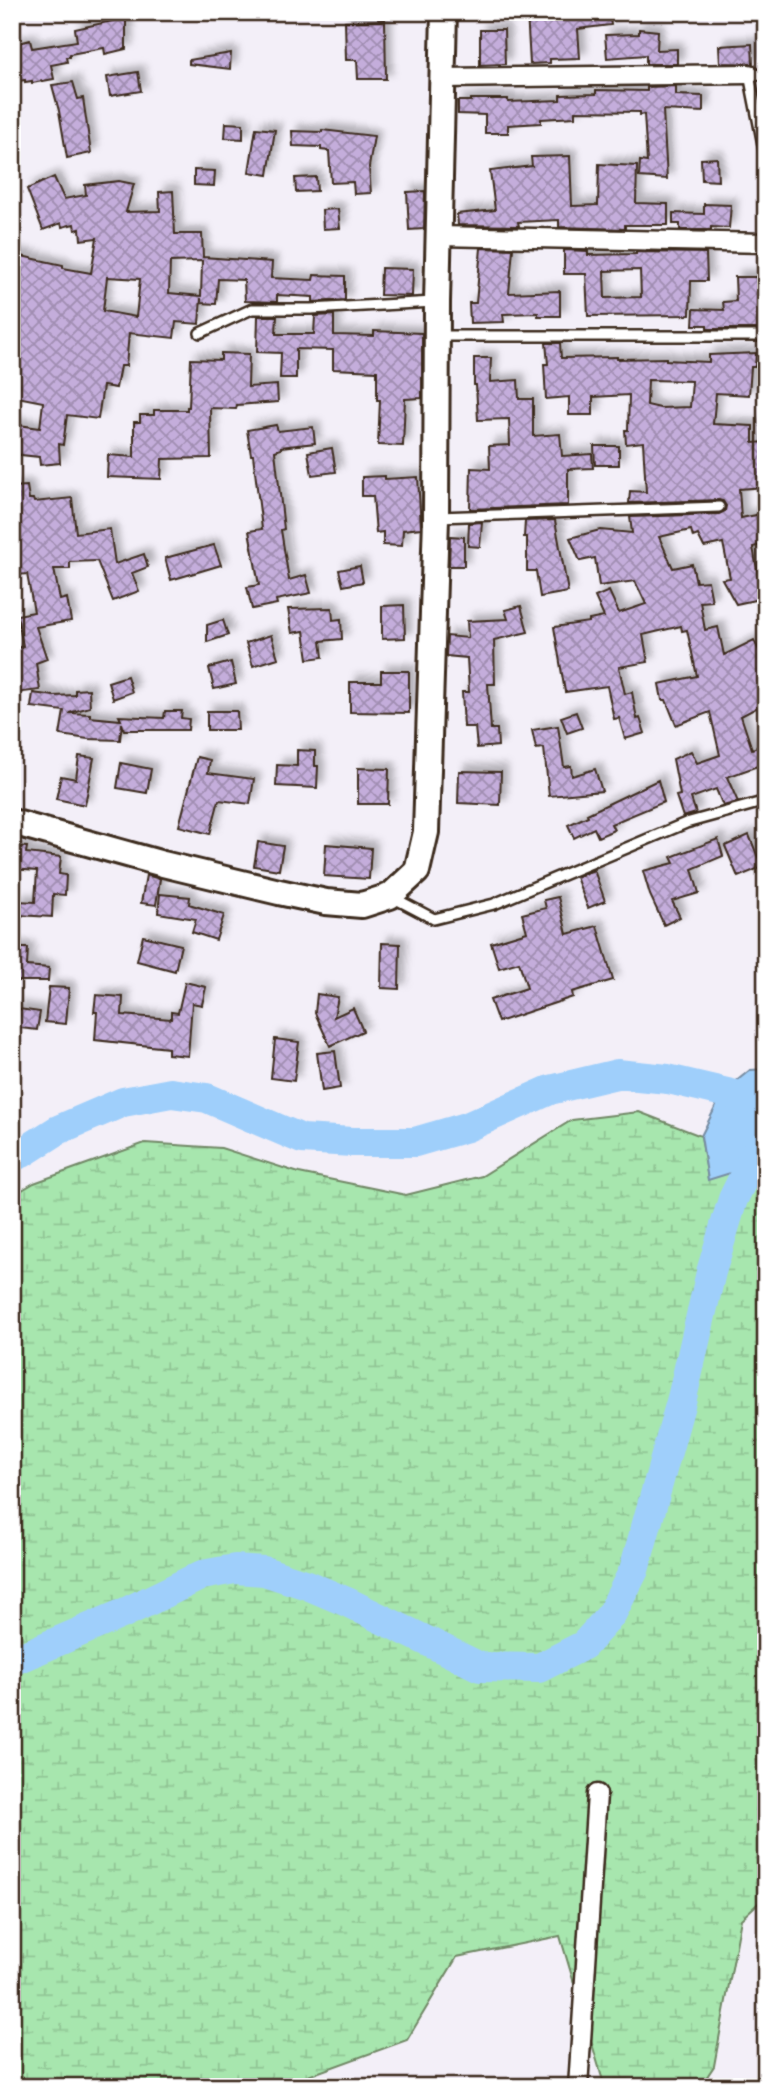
<svg xmlns="http://www.w3.org/2000/svg" width="778" height="2099" viewBox="0 0 778 2099" font-family="Dekko,sans-serif">
<style>
.wetland{fill:url(#wetland-marsh);stroke:#718866;stroke-width:2}
.water{fill:#9fcffb;stroke:#778da3;stroke-width:2}
.lines{fill:none;stroke-linecap:round;stroke-linejoin:round}
.river{stroke:#9fcffb;stroke-width:30}
.building{fill:url(#building-cross-hatch);stroke:#3b2a1e;stroke-width:2;fill-rule:evenodd;filter:url(#shadow)}
.lane-casing{stroke:#3b2a1e;stroke-width:14}
.street-casing{stroke:#3b2a1e;stroke-width:23}
.secondary-casing{stroke:#3b2a1e;stroke-width:30}
.lane{stroke:#fff;stroke-width:9}
.street{stroke:#fff;stroke-width:18}
.secondary{stroke:#fff;stroke-width:24}
</style>
<defs>
<pattern id="wetland-marsh" width="20" height="14" patternUnits="userSpaceOnUse" patternTransform="scale(1.75)"><rect width="20" height="14" fill="#a7e6ae"/><path d="M1 5h8M5 5V1M11 12h8M15 12V8" fill="none" stroke="#91c595"/></pattern>
<pattern id="building-cross-hatch" width="8" height="8" patternUnits="userSpaceOnUse" patternTransform="scale(1.75)"><rect width="8" height="8" fill="#c4addb"/><path d="M0 0l8 8M0 8l8-8" fill="none" stroke="#a08db1"/></pattern>
<filter id="shadow"><feDropShadow dx="6" dy="-6" stdDeviation="3.5" flood-color="#0004"/></filter>
</defs>
<rect width="100%" height="100%" fill="#f3eff8"/>
<filter id="ink" filterUnits="userSpaceOnUse"><feTurbulence type="fractalNoise" baseFrequency=".0143" numOctaves="2"/><feDisplacementMap in="SourceGraphic" scale="14" xChannelSelector="R" yChannelSelector="G"/><feConvolveMatrix kernelMatrix="1 2 1 2 8 2 1 2 1" color-interpolation-filters="sRGB"/></filter>
<g filter="url(#ink)">
<path class="wetland" d="M639,1112L701,1136L708,1179L766,1162V1896L741,1919L714,2066L700,2087H611L603,2081L560,1936L457,1957L407,2040L278,2087H12V1196L34,1183L145,1143L221,1148L299,1173L406,1195L482,1176L572,1120Z"/>
<path class="water" d="M766,1069V1162L708,1180L701,1136L723,1092L750,1070Z"/>
<g class="lines">
<path class="river" d="M12,1157L22,1153L58,1130L123,1102L171,1093L207,1098L302,1139L353,1142H415L467,1127L550,1090L617,1074L668,1079L766,1102
M12,1661L122,1614L202,1575L235,1569L264,1571L307,1585L347,1602L480,1667L539,1668L584,1645L611,1615L634,1570L682,1398L711,1272L733,1199L766,1132"/>
</g>
<path class="building" d="M527,12H609L611,25L578,29L580,58L550,59V63L530,64Z
M126,18V49L105,54L104,48L70,54V57H66L67,62L51,65L54,79L32,83V81L25,82V80L12,82V45L30,40L32,48L77,41L75,29Z
M385,20L386,79H358L357,60H346L345,21Z
M639,29L658,31L657,50L677,49V64H646V55L607,58L605,35L639,34Z
M480,30H504L505,64L480,65Z
M752,44L753,64L720,63L719,46Z
M231,53L230,69L189,64V60Z
M138,72L141,91L110,96L107,77Z
M73,82L78,99L83,98L91,153L67,158L59,111L52,85Z
M676,86V95L703,96V112L663,110L667,179L639,177L640,161L647,162L644,114L640,115V112L575,111V117L541,119V123L508,125V133H485V115L458,114V101H471V99H508V102L560,100V95L596,94V90L647,91V87Z
M226,123L243,124V139L225,138Z
M256,128L275,130L268,175L249,172Z
M322,130L374,136L369,167L371,193L354,194L353,182L331,183L329,151L321,150V147L293,146L292,131L322,132Z
M570,156L572,206L598,205L599,164L637,166L636,203L668,204V225H625V229L559,227V220L518,222L519,226L458,225L457,214L495,210L490,171L532,166L531,157Z
M717,158L718,181L702,180L701,159Z
M194,170L215,171L214,186L194,185Z
M54,177L64,199L86,195L85,185L119,181L134,184L126,212L160,211L159,192L173,191L175,234H202L203,257L272,262L271,278L313,280L314,275L345,276V300L313,302V297L277,295V302L245,301L244,280L218,279L216,304L201,303V298L199,324L176,322L174,338L129,333L126,366H120L116,388L103,386L98,419L67,415L63,445L59,444L60,463L40,465L39,457L12,454V424L40,428L43,402L12,396V254L63,265V268L91,273L97,238L81,240L80,229L75,230L74,224L62,227L61,223L43,230L27,189ZM202,261L201,296L169,293L170,262ZM107,277L140,279L136,317L103,311Z
M316,177L317,191L296,192L295,178Z
M425,191L424,229L409,230L407,192Z
M704,204L731,205L729,228L711,227V230H680V224H673V213L704,214Z
M338,209L340,228L323,229L322,210Z
M481,248L513,249L509,293L560,291V316H538V313L503,314L504,322L470,323L469,303H476Z
M564,250L588,251V255L636,254V252L706,253L707,281H691L690,315L588,316L586,274H564ZM640,270L641,297L605,298L604,271Z
M381,268L413,269L412,296L380,295Z
M735,277H762L763,298H766V329H707V325H693L694,309L724,310L723,302L736,301Z
M334,315V335L374,336V331L422,333V398L405,399L403,446L378,445L380,400H377V371L333,369V350L296,349V378H280L281,353L257,352L258,316H277L276,334H314L315,316Z
M546,343H560L561,358L617,357V359L666,358V360L709,362V355L756,353L755,367H751L749,395L716,393L713,424L753,426V443L766,442V487L739,489L741,518L766,513V544L753,547L760,586L764,598L736,604L722,579L730,578L723,543L704,547L698,535L693,537L691,530L659,537L673,568L692,564L696,582L708,581L712,601L700,602L705,630L718,627L724,655L754,640L766,665V703L741,716L752,749L766,744V763L727,777L738,802L723,806L716,789L691,798L696,813L683,817L676,796L680,795L673,759L691,751L697,763L720,755L710,712L676,725L666,700H662L659,684L697,676L687,630L682,631L681,626L643,635L648,662L619,667L625,694L632,692L637,719L640,718L645,733L625,739L619,718L614,719L607,686L565,692L554,627L589,622V620L604,617L595,597L609,591L619,613L646,604L635,581L599,586L595,558L580,561L570,538L600,530L632,533L630,517L719,514L725,511L726,506L723,501L719,500L629,503L630,491L646,492L643,442L626,444L625,430H628L629,395L593,397V415H569V397L546,399L544,364H548ZM648,380L692,381L690,407L660,408L647,405Z
M221,353L249,354L248,387L277,385L278,402L237,405L236,409L210,408L211,458L162,459L161,479L107,477L108,455L134,457V422H140V415H154V410H187V407H189L191,359L221,360Z
M474,358H491L490,382L518,380L519,399H533V436L560,434L562,456L592,454L593,468L568,469V505L470,509L471,468L490,469L489,446L510,445L509,419L478,420L476,385H474Z
M276,425L278,431L313,427L315,443L281,447V449L275,451L284,529L281,530L289,580L306,575L311,593L276,600L277,604L252,609L247,587L259,585L249,531L262,529L253,455H251L247,430Z
M594,446H619V465H595Z
M332,448L336,472L312,475L308,452Z
M385,476V479L418,477L421,528L403,530L402,546L383,545V532L376,533L373,496H362V477Z
M27,486L29,499H33L34,502L72,498L76,533L110,529L115,564L144,554L148,567L132,573L139,591L113,601L97,561L70,562V569H54L60,600L67,598L71,621L36,627L47,659L36,663L40,690L16,693L12,650L23,646L17,615L34,612L27,574L18,575L16,559H19L15,523H16L13,487Z
M555,520L568,592L540,597L536,571H527V537H524L525,521Z
M482,522L480,547L468,546L469,523Z
M450,536L464,537V566H449Z
M214,545L221,565L171,580L165,558Z
M360,566L363,582L343,586L339,570Z
M404,605L405,638L382,639V606Z
M521,606L528,632L494,640L495,684H488L491,729H497L498,746L477,748L475,727H464L462,692H469L467,658L446,656L447,636L468,638L467,621L508,619L505,610Z
M332,608L333,620L341,619L342,639L321,641L323,657L308,659L304,631L292,633L288,609Z
M223,620L228,635L207,642V625Z
M271,635L278,658L253,666L246,643Z
M231,662L236,684L214,689L209,668Z
M381,671H409V713L350,712V682H381Z
M127,676L132,692L113,699L108,682Z
M89,689L90,707L69,713L90,714V717L121,720L119,716L164,718L165,711H182L181,718L189,719L188,730H124L122,723L120,740L88,739L60,735L64,711L31,707L33,693L54,696L75,695V690Z
M207,711H237L238,730H207Z
M576,712L582,728L567,733L561,717Z
M558,726L564,767L571,766L572,776L595,769L602,791L549,796L544,748L536,749L532,730Z
M297,750L315,751V766H318L317,788L276,786L277,765L297,766Z
M79,756L94,758L85,805L56,799L61,776L76,779Z
M197,757L210,760L208,773L254,779L250,804L219,800L210,834L179,826Z
M121,763L151,769L147,793L117,788Z
M358,768L389,769L388,804H358Z
M459,771L501,772L500,805L458,803Z
M658,780L664,802L611,824L614,830L598,837L594,828L574,838L568,825L588,816L587,814Z
M749,835L762,867L738,877L725,846Z
M718,839L723,856L692,869L699,893L672,901L680,917L664,925L650,895L643,871L674,863L671,857Z
M258,842L283,846L279,870L254,866Z
M326,844L371,848L369,879L324,876Z
M12,846L27,847L26,853L61,857L59,874L66,875L65,895L53,894L52,917L17,915L18,901L35,902L37,871L12,869Z
M594,870L605,901L588,908L576,877Z
M146,875L160,879L156,905L141,903Z
M160,894L190,897L189,904L224,915L216,940L192,932L196,919L158,913Z
M558,897L567,934L597,926L613,980L572,992L573,997L498,1022L490,1000L527,988L519,962L499,968L491,943L527,932L522,914L546,908L544,900Z
M143,936L181,945L175,971L137,961Z
M382,943L400,944L399,989L381,988Z
M12,948H28L27,966L49,968L48,981H12Z
M185,982L206,987L202,1005L192,1003L188,1056L168,1054V1048L95,1040L97,1012H94L96,995L123,997L122,1015L171,1019V1012L178,1013Z
M49,987L69,988L66,1024L45,1022Z
M317,994L338,997L334,1017L353,1008L363,1031L330,1046L315,1013Z
M12,1008L40,1012L37,1030L12,1027Z
M275,1039L299,1042L294,1081L271,1078Z
M335,1051L340,1088L322,1091L317,1053Z"/>
<g class="lines">
<g class="lane-casing">
<path id="lane" d="M766,75L749,74L766,160
M200,333L252,309H311L434,302
M439,336H766
M438,517L719,507
M392,897L434,919L494,904L686,823L766,801"/>
</g>
<g class="street-casing">
<path id="street" d="M443,78L749,74
M439,236L766,243
M578,2087L597,1794"/>
</g>
<g class="secondary-casing">
<path id="secondary" d="M12,822L163,864L279,892L326,902L362,905L390,896L417,871L426,832L436,518L437,302L444,12"/>
</g>
<use href="#lane" class="lane"/>
<use href="#street" class="street"/>
<use href="#secondary" class="secondary"/>
</g>
</g>
<rect width="778" height="2099" fill="none" stroke="#fff" stroke-width="42"/>
<rect x="21" y="21" width="736" height="2057" fill="none" stroke="#3b2a1e" stroke-width="2.5" filter="url(#ink)"/>
</svg>
